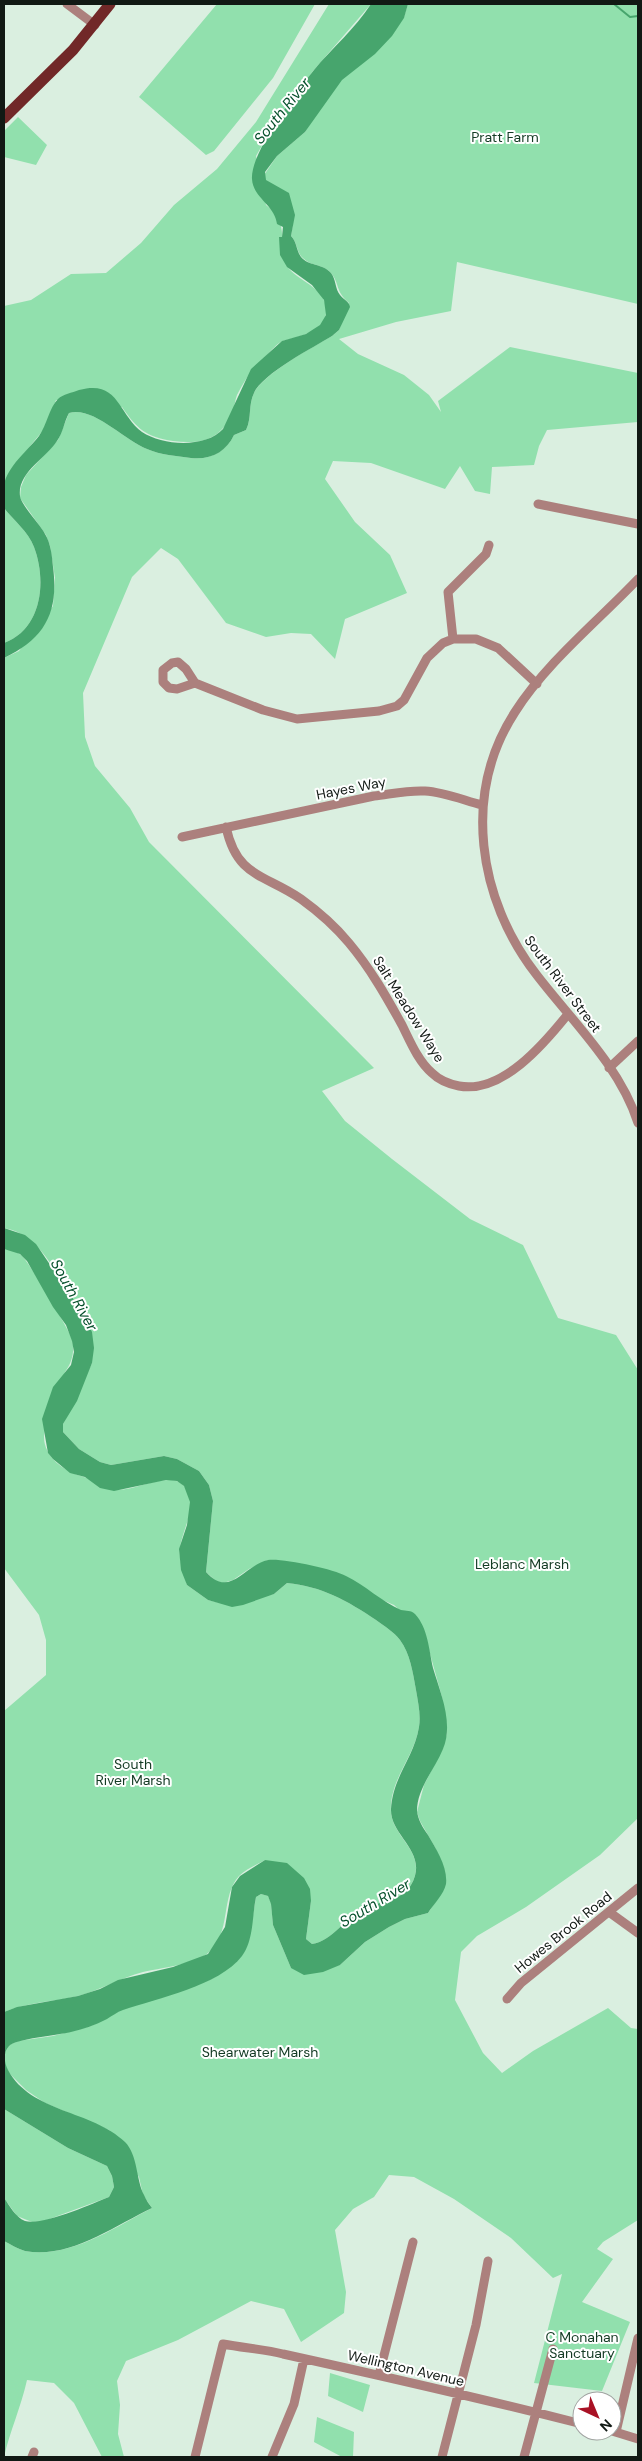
<svg xmlns="http://www.w3.org/2000/svg" width="642" height="2461" viewBox="0 0 642 2461" font-family="'DM Sans',sans-serif">
<style>
.green{fill:#91e0ad}
.water{fill:#47a56d}
.lines{fill:none;stroke-linecap:round;stroke-linejoin:round}
.stream{stroke:#47a56d;stroke-width:2}
.minor{stroke:#ac807d;stroke-width:9}
.major{stroke:#712828;stroke-width:11}
.labels{text-anchor:middle;dominant-baseline:central;stroke-width:4;stroke-linejoin:round;paint-order:stroke}
.park-label{font-size:14px;fill:#143b24;stroke:#fff}
.street-label{font-size:14px;fill:#111914;stroke:#fff}
.water-label{font-size:15px;font-style:italic;fill:#05502b;stroke:#fff}
</style>
<rect width="100%" height="100%" fill="#daefe0"/>
<path class="green" d="M217,4H315L273,78L214,151L206,155L139,97Z
M329,4H371L313,71L272,128L256,156L266,205C277,213 283,225 282,238L279,237C282,246 283,259 287,266C297,282 329,287 326,314C324,332 297,337 283,341C277,343 271,351 266,356C253,368 245,379 237,395C235,400 235,405 233,410C223,439 202,445 173,441C146,437 137,429 122,407L56,400L45,428L12,468L4,485V306L31,300L71,274L106,273L141,243L174,205L217,169L256,122Z
M408,4H638V304L457,262L451,311L396,322L339,339L358,354L404,375L429,395L441,412L438,401L510,347L638,373V422L547,430L539,446L534,465L492,467L490,494L475,491L460,466L445,489L371,463L333,461L325,479L355,522L390,555L407,593L345,619L335,659L311,634L291,633L266,637L226,623L178,559L161,548L132,577L83,693L85,737L95,766L130,808L149,842L374,1068L322,1091L345,1121L392,1159L470,1219L523,1245L558,1318L616,1335L638,1370V1818L600,1855L526,1907L477,1936L461,1952L455,2000L483,2053L502,2073L533,2051L608,2008L631,2028L638,2029V2220L603,2242L597,2249L613,2259L582,2302L630,2322L602,2391L534,2383L562,2274L553,2278L511,2238L454,2199L414,2177L389,2175L374,2197L353,2209L335,2230L346,2292L344,2313L301,2342L284,2309L251,2301L178,2340L126,2361L117,2381L120,2405L118,2434L124,2457H102L74,2403L54,2383L27,2380C21,2407 10,2431 4,2457V2241C10,2244 18,2249 25,2251C70,2259 113,2228 152,2208L143,2195L139,2177L109,2130L45,2103L26,2090L9,2073L4,2063L5,2053L9,2045L18,2041L53,2036L91,2026L121,2010L212,1979L235,1963L243,1954L249,1940L256,1897L261,1894L268,1896L271,1903L273,1925L291,1968L340,1965L365,1942L389,1927L405,1919L428,1913L442,1892L436,1849L420,1821L417,1812L424,1785L443,1748L447,1733L442,1697L424,1632L394,1605L299,1564L268,1560L249,1569L233,1580L223,1583L216,1581L206,1572L213,1501L209,1485L199,1471L177,1459L164,1456L111,1465L100,1462L79,1449L63,1432V1424L92,1363C76,1320 56,1237 4,1228V658L19,651L53,606L55,578L50,546L46,535L20,498L21,487L26,475L58,440L69,413C93,406 124,440 147,449C161,455 176,456 191,458C210,460 226,452 234,435L246,430C252,418 248,405 254,393C263,374 313,347 332,336L339,330L349,303C335,291 340,284 331,273C323,264 311,266 304,259C296,253 298,243 291,236L293,224L262,178L277,156L305,132L338,79L391,36L404,17Z
M18,117L47,145L36,165L4,157V131Z
M4,508C14,521 28,531 34,547C47,581 42,629 4,643Z
M4,1249C10,1250 17,1251 22,1256C29,1262 69,1330 72,1339C75,1351 72,1363 65,1372C60,1386 44,1426 44,1437C44,1457 64,1471 81,1476C101,1482 101,1493 126,1489C142,1487 172,1472 184,1486C200,1504 182,1529 180,1548C178,1559 185,1574 187,1585L208,1600L220,1603L274,1594L287,1583C321,1586 348,1601 376,1620C384,1626 394,1632 400,1640C410,1653 413,1673 416,1690C418,1702 421,1715 419,1727C414,1758 389,1780 391,1812C393,1839 429,1853 411,1885C402,1901 380,1901 365,1908C346,1916 333,1941 312,1944L306,1939L311,1901L265,1860C256,1865 246,1869 239,1876C220,1897 232,1933 208,1953C196,1964 160,1968 143,1972C120,1978 101,1990 78,1996C53,2002 27,2002 4,2012V1711L46,1675V1640L39,1615L4,1568Z
M4,2109L68,2148L107,2166L112,2176L114,2187L109,2197L44,2221L32,2222L17,2216L4,2198Z
M330,2373L370,2385L363,2412L328,2396Z
M317,2417L354,2432L353,2457H342L314,2442Z"/>
<path class="water" d="M371,4H408L404,18L392,36L375,54L342,80L305,132L277,156L265,172L266,180L289,193L295,215L291,236C297,242 296,250 301,257C308,266 322,263 331,273C336,279 335,289 340,295C344,300 349,301 350,307L339,330L332,336C314,347 262,374 254,393C248,405 252,418 246,430L234,435C226,452 211,460 191,458C176,456 161,455 147,449C124,440 93,406 69,413C64,422 63,433 57,441C46,458 17,473 20,496C21,505 40,524 45,534C51,544 52,556 53,567C59,612 45,639 4,658V643C42,629 47,581 34,547C28,531 14,521 4,508C4,501 2,492 4,485C7,467 28,450 39,436C47,425 49,408 58,399C63,394 72,393 79,390C119,379 118,414 142,432C163,446 206,448 223,429L251,369L282,341L306,334L320,325L326,315L324,300L312,285L287,267L280,255L279,237H282L283,227L277,224C275,205 253,198 252,179C250,153 297,91 314,70C332,48 355,29 371,4Z
M4,1228L25,1235L36,1244L82,1312L92,1332L94,1348L92,1363L77,1401L63,1424V1432L79,1449L100,1462L111,1465L164,1456L177,1459L199,1471L209,1485L213,1501L206,1572C230,1599 244,1565 268,1560C283,1558 333,1569 346,1576C365,1585 382,1602 401,1610C406,1611 411,1610 415,1614C428,1628 429,1650 433,1668C440,1692 454,1723 443,1749C435,1769 417,1788 417,1811C418,1820 423,1828 428,1835C436,1849 448,1867 446,1884C444,1894 433,1905 428,1913L405,1919L389,1927L365,1942L340,1965L323,1972L304,1975L291,1968L273,1925L271,1904L268,1896L261,1894L256,1897C252,1916 254,1940 242,1956C219,1986 158,1998 123,2010C117,2012 112,2016 107,2019C95,2025 84,2029 71,2032C59,2035 15,2039 9,2046C3,2053 4,2062 8,2070C31,2113 92,2110 125,2142C138,2155 136,2180 144,2195C146,2200 149,2204 152,2208C112,2227 70,2259 25,2251C18,2249 10,2244 4,2241V2198C10,2206 15,2217 25,2221C42,2226 92,2204 109,2197L114,2187L112,2176L107,2166L68,2148L4,2109V2012L17,2007L78,1996L100,1989L118,1980L173,1967L208,1954L225,1927L232,1887L240,1876L265,1860L287,1863L304,1878L310,1889L311,1901L306,1939L312,1944C333,1941 346,1916 365,1908C380,1901 402,1901 411,1885C430,1852 390,1837 391,1809C393,1776 414,1758 419,1727C421,1715 418,1702 416,1690C413,1673 410,1653 400,1640C394,1632 384,1626 376,1620C348,1601 321,1586 287,1583L274,1594L243,1605L232,1607L208,1600L187,1585L181,1570L179,1549L187,1525L190,1502L184,1486L177,1481L166,1480L114,1491L100,1488L85,1477L70,1473L53,1459L48,1453L42,1419L53,1387L71,1365L74,1352L72,1341L66,1325L53,1307L27,1261L20,1254L4,1249Z"/>
<g class="lines">
<path class="stream" d="M614,4L630,17L638,16"/>
<path class="minor" d="M67,4L95,25
M538,504L638,524
M638,579C597,622 547,662 515,712C462,794 478,899 536,974C571,1020 620,1066 638,1123
M453,639L448,592L486,554L489,545
M195,683L186,669L178,662L172,663L163,670V682L169,688L177,689L195,683L263,710L297,719L379,711L397,706L404,700L427,658L443,643L453,639H476L498,648L537,684
M226,827C237,878 265,874 301,899C319,912 335,926 349,943C370,968 386,996 402,1025C410,1041 418,1061 432,1073C439,1080 449,1084 459,1086C502,1094 544,1044 568,1014
M182,837L374,796C391,794 408,790 425,791C444,792 463,800 482,805
M609,1068L638,1041
M609,1912L638,1933
M507,1999L521,1983L638,1888
M379,2375L413,2242
M612,2431L638,2439
M616,2432L638,2338
M32,2457L34,2452
M195,2457L223,2344C243,2348 264,2349 283,2354C383,2376 483,2399 582,2424
M272,2457L294,2404L304,2359
M442,2457L476,2325L488,2261
M524,2457L553,2349"/>
<path class="major" d="M4,118L73,50L110,4"/>
</g>
<g class="labels">
<g class="park-label">
<text x="505" y="137">Pratt Farm</text>
<text x="522" y="1564">Leblanc Marsh</text>
<text x="133" y="1764">South<tspan x="133" dy="16">River Marsh</tspan></text>
<text x="260" y="2052">Shearwater Marsh</text>
<text x="582" y="2337">C Monahan<tspan x="582" dy="16">Sanctuary</tspan></text>
</g>
<g class="street-label">
<text transform="translate(351 788) rotate(-11)">Hayes Way</text>
<text transform="translate(563 984) rotate(53)">South River Street</text>
<text transform="translate(409 1009) rotate(58)">Salt Meadow Waye</text>
<text transform="translate(563 1932) rotate(-39)">Howes Brook Road</text>
<text transform="translate(406 2368) rotate(13)">Wellington Avenue</text>
</g>
<g class="water-label">
<text transform="translate(282 111) rotate(-51)">South River</text>
<text transform="translate(74 1295) rotate(61)">South River</text>
<text transform="translate(375 1903) rotate(-31)">South River</text>
</g>
</g>
<rect width="642" height="2461" fill="none" stroke="#111914" stroke-width="10"/>
<g transform="translate(597 2416) rotate(136)"><circle r="24" fill="#ffffff" stroke="#a0a3a1"/>
<path d="M0-4L9 19L0 12L-9 19Z" fill="#a91225"/>
<text y="-8" font-size="14" font-weight="bold" text-anchor="middle" fill="#111914">N</text>
</g>
</svg>
